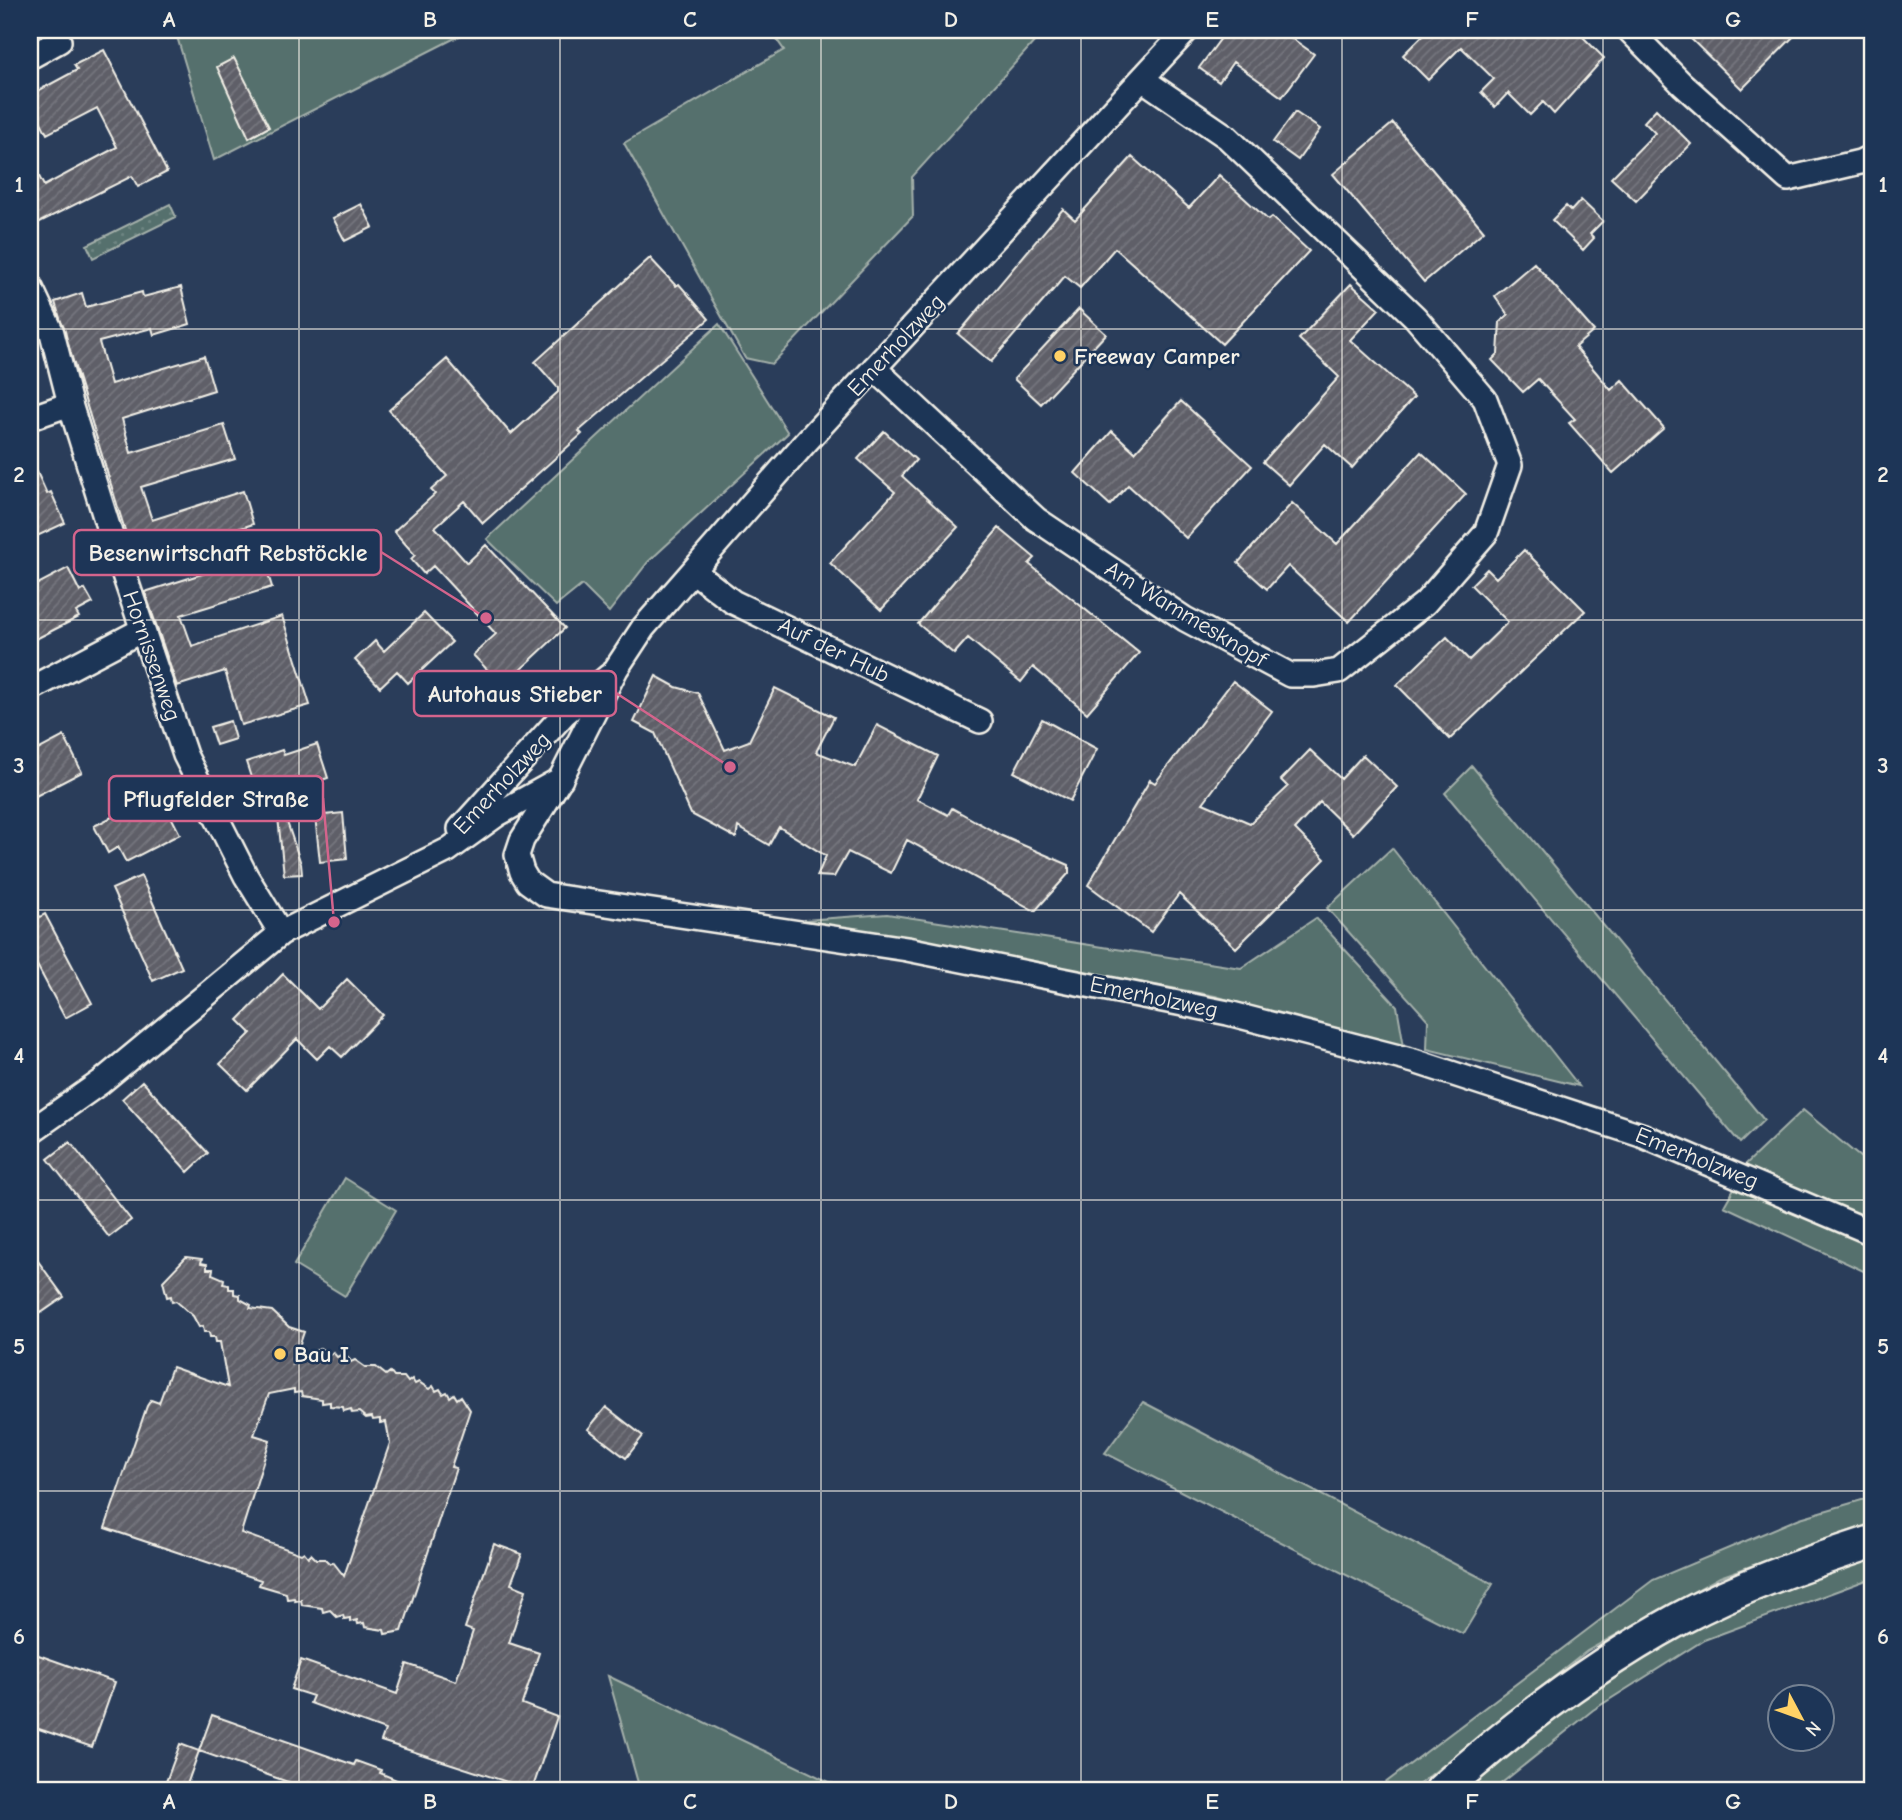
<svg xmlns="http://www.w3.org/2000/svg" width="1902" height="1820" viewBox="0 0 1902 1820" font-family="'Comic Neue',sans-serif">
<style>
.green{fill:#55706d;stroke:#a4b0aa;stroke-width:2}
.park{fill:url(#park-dots);stroke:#a4b0aa;stroke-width:2}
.building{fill:url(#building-hatch);stroke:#f4f1e8;stroke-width:2;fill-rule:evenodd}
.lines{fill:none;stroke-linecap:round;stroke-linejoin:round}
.street-casing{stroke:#f4f1e8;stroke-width:28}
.secondary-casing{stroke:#f4f1e8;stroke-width:37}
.street{stroke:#1d3557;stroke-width:23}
.secondary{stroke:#1d3557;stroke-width:32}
.grid{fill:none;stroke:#f4f1e8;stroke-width:2;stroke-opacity:0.55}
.poi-dot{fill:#ffd166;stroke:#1d3557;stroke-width:2.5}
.labels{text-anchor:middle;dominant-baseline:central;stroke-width:5;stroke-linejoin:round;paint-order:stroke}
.street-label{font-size:23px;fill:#f4f1e8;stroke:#1d3557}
.poi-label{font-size:23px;font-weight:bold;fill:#f4f1e8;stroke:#1d3557;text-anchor:start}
.leader{fill:none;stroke:#d4648c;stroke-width:2.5}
.callout-dot{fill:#d4648c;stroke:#1d3557;stroke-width:2.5}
.callout{fill:#1d3557;stroke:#d4648c;stroke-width:2.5}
.callout-label{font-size:24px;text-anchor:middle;font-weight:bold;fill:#f4f1e8}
.neatline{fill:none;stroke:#f4f1e8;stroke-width:2.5}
.grid-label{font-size:23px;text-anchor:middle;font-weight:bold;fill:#f4f1e8}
</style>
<defs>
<pattern id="park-dots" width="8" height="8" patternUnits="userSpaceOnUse" patternTransform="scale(1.75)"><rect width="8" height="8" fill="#55706d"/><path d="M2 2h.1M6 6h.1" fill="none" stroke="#6e8582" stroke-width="1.8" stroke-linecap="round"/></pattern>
<pattern id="building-hatch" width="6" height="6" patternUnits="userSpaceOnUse" patternTransform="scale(1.75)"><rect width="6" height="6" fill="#5e5f68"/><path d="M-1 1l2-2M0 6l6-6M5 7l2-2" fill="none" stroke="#76767e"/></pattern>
</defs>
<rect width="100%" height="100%" fill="#2a3d5a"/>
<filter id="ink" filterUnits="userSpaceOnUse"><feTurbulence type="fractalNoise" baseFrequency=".0143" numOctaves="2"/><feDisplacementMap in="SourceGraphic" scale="14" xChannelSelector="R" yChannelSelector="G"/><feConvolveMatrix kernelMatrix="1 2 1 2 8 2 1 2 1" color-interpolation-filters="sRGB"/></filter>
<g filter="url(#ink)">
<path class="green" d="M175,30H471L214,160Z
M770,30H1045L912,177L913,216L772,364L745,358L624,143L784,50Z
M719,324L788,433L648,562L609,612L582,585L556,606L487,539Z
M1472,766L1764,1120L1740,1143L1445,793Z
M1392,848L1579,1086L1427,1049L1428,1020L1327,908Z
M887,914L1241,968L1316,918L1397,1006L1405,1052L1215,996L804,920Z
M1803,1110L1872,1167V1223L1745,1165Z
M345,1178L396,1210L345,1296L294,1265Z
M1737,1183L1872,1245V1275L1724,1206Z
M1143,1402L1493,1584L1463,1634L1105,1453Z
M1872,1497V1523L1720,1577L1587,1651L1412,1790H1376L1653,1580L1800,1518Z
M1872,1542V1578L1704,1640L1593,1710L1493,1790H1442L1574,1686Z
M608,1676L846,1790H640Z"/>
<path class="park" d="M170,204L176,217L93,258L87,245Z"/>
<path class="building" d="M1227,30H1280L1314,54L1282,97L1233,62L1219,82L1199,68Z
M1428,30H1576L1604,58L1554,114L1543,102L1530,115L1508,93L1495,107L1481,92L1494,79L1461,47L1428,80L1403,55Z
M1682,30H1800L1742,89Z
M104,50L167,172L138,187L132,176L30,227V159L44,186L117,147L97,108L47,134L30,101V95L77,70L74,65Z
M234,58L269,127L249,138L217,67Z
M1656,109L1691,144L1636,201L1611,178L1655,133L1644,122Z
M1295,112L1320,129L1298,160L1273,142Z
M1393,123L1484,231L1424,282L1333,174Z
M1132,157L1189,208L1219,175L1268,220L1272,217L1309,251L1222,344L1115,248L1080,288L1065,276L991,362L958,334L1063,209L1075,220Z
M1581,200L1603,221L1590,234L1594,238L1583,250L1552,220L1566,206L1571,211Z
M361,204L373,227L345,241L333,218Z
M650,258L676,286L679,284L709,319L579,431L582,434L483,523L464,501L435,527L467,563L486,545L565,628L503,686L473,655L496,634L433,566L424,574L411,559L415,555L394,531L435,494L431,490L447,476L389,410L447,359L511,434L558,392V388L535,362Z
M1534,263L1594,331L1575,347L1611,390L1622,380L1664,428L1613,473L1569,423L1575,419L1538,379L1523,392L1492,360L1498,354L1500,322L1508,315L1495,296Z
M1351,284L1379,309L1350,340L1414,397L1352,468L1325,444L1289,485L1263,462L1339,377L1299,339Z
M181,287L190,324L154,335L152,328L99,342L111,384L204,356L214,390L122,419L131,453L224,425L235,459L141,487L152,520L243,491L253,524L135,563L55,302L82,293L86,307L142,292L143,297Z
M1079,309L1106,334L1041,404L1014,379Z
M1181,401L1252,466L1186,538L1128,485L1110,505L1075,473L1112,431L1135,452Z
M884,431L916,460L902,476L958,527L881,610L830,563L895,492L858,459Z
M1421,452L1466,494L1349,622L1288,566L1267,589L1238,563L1292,503L1337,544Z
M30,457L47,494L51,492L65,523L35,537L30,525Z
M999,528L1035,558L1029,564L1139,653L1087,713L1033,667L1021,682L968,638L954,654L918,624Z
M1524,550L1585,611L1450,739L1397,685L1447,637L1469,660L1508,622L1471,585L1487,569L1496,578Z
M262,555L272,587L181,615L192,646L282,616L310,705L241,725L225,671L177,686L145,592Z
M68,568L80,592L85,589L93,603L76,612L79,617L30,642V588Z
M424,613L452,642L408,683L397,671L380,687L355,660L375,641L384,651Z
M656,676L676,687L698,693L725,750L749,741L775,688L834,717L816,752L855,767L877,725L938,756L917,799L948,815L952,808L1002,836L1069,865V873L1035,911L907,840L891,873L848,852L834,877L817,876L826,856L779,827L769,845L738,827L736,838L691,814L655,733L634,722Z
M1233,681L1272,711L1203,803L1250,823L1288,787L1281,780L1310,750L1341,779L1363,755L1397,787L1353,834L1320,802L1295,829L1325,859L1236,948L1179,894L1151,932L1088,885L1150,780L1155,783Z
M1042,719L1097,749L1070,801L1014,772Z
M230,721L235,739L216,745L210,727Z
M64,736L82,772L30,799V754Z
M317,744L328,778L259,802L246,762L282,750L284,755Z
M159,793L180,834L126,862L118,847L108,853L94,826Z
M343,813L347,859L320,862L315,816Z
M285,816L301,864L302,874L284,875L278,817Z
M141,876L182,968L153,981L112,889Z
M45,914L92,1003L65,1018L30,952V922Z
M283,974L318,1009L347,979L383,1015L342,1057L330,1046L317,1059L297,1039L247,1090L220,1064L251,1033L238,1020Z
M142,1081L208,1153L188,1172L122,1099Z
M70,1142L131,1220L109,1237L48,1159Z
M30,1250L64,1297L41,1313L30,1297Z
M186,1257L202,1259L201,1263L207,1264V1269H213L212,1274L224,1279L223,1284L229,1285V1289H234V1294L240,1295V1299L251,1305L250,1308L272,1311L289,1327L304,1332L293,1364L320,1348L330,1355L333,1352L337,1357L341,1355L344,1360L348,1357L351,1362L355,1360L365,1367H376L386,1375L390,1372L394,1377H404L408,1382L412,1379L415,1384L419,1382L429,1389L433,1386L436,1391L440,1389L443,1394L447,1392L450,1397L454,1394L457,1399L461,1396L470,1410L451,1467L456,1468L402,1631L385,1634L384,1630L365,1627L364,1623L358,1624L357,1620L350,1622V1618L344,1619L343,1615L337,1617L330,1610L323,1612L322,1608L302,1605L301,1600L295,1601L294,1598L287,1599L286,1593L259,1585L261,1580L105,1528L147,1406L151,1400L159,1403L172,1367L228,1387L220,1342H216L215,1337H210L209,1332H204L203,1326L199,1327L193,1316L176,1301L172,1302L171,1296L167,1297L163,1281ZM294,1389V1393L301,1392L302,1396L322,1399V1403L330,1402V1406L343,1407L344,1411L351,1409L352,1413L359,1412L366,1418L372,1417L373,1420L380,1419V1423L386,1422L390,1443L344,1576L333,1562L330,1564L325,1559H316L311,1554L308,1557L304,1552L301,1554L241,1533L270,1440L254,1435L269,1394Z
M606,1407L643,1436L626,1458L588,1429Z
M494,1544L522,1554L511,1584L526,1590L509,1643L539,1653L522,1704L557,1717L532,1790L381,1741L385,1730L310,1703L313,1696L291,1689L301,1660L397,1694L407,1664L456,1681L473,1631L465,1628Z
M30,1652L115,1682L92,1747L30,1726Z
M212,1715L354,1765L356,1761L381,1770L380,1773L420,1790H311L199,1751Z
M180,1744L199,1751L185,1790H163Z"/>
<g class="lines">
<g class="street-casing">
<path id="street" d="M1187,30L804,444L643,628L616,669L561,778L522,840L517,855L522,872L528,882L546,895L907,949L1228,1013L1414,1061L1641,1135L1872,1233
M1629,30L1682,84L1788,179L1860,162L1872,156
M30,57L59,41
M30,286L52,333L70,404L110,533L185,755L246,876L281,933
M874,368L1036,519L1185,619L1290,675H1314L1339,671L1425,603L1486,533L1510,465L1485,399L1415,317L1227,137L1142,79
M30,418L70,404
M693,571L733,602L980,721
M30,689L142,630
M460,829L564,714L609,676
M30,1132L101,1082L281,933L448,850L498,814L561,779"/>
</g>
<g class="secondary-casing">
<path id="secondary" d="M1442,1790C1514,1726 1595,1665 1679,1619C1740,1586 1807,1563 1872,1542"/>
</g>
<use href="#street" class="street"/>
<use href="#secondary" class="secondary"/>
</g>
</g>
<path class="grid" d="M299,30V1790M560,30V1790M821,30V1790M1081,30V1790M1342,30V1790M1603,30V1790M30,329H1872M30,620H1872M30,910H1872M30,1200H1872M30,1491H1872"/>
<g class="poi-dot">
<circle cx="1060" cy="356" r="7"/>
<circle cx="280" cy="1354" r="7"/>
</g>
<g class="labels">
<g class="street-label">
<text transform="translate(896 345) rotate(-47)">Emerholzweg</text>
<text transform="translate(1186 614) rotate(31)">Am Wammesknopf</text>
<text transform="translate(834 650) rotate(26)">Auf der Hub</text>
<text transform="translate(152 656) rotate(71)">Hornissenweg</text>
<text transform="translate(502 783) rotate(-47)">Emerholzweg</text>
<text transform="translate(1154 997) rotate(12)">Emerholzweg</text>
<text transform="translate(1697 1158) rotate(22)">Emerholzweg</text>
</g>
<g class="poi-label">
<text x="1074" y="356">Freeway Camper</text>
<text x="294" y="1354">Bau I</text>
</g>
</g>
<path class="leader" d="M486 618L381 552M730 767L616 693M334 922L323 798"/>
<g class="callout-dot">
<circle cx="486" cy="618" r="7"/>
<circle cx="730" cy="767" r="7"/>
<circle cx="334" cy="922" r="7"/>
</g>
<g class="callout">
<rect x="74" y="530" width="307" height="45" rx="7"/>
<rect x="414" y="671" width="202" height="45" rx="7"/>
<rect x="109" y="776" width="214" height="45" rx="7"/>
</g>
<g class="callout-label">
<text x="228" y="561">Besenwirtschaft Rebstöckle</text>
<text x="515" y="702">Autohaus Stieber</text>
<text x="216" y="807">Pflugfelder Straße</text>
</g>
<rect width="1902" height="1820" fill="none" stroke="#1d3557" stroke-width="77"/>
<g transform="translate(1801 1718) rotate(131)"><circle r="33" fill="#1d3557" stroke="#738091" stroke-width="2"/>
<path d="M0-5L12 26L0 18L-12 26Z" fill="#ffd166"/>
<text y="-10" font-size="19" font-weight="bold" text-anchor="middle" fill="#f4f1e8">N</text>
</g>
<rect x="38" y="38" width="1826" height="1744" class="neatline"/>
<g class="grid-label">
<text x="169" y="27">A</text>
<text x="430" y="27">B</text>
<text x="690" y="27">C</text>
<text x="951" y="27">D</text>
<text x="1212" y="27">E</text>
<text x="1472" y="27">F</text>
<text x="1733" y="27">G</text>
<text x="19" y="192">1</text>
<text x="1883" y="192">1</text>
<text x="19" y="482">2</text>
<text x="1883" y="482">2</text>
<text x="19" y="773">3</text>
<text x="1883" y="773">3</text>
<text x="19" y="1063">4</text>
<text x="1883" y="1063">4</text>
<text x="19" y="1354">5</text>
<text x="1883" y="1354">5</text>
<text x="19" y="1644">6</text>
<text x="1883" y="1644">6</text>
<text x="169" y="1809">A</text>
<text x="430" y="1809">B</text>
<text x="690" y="1809">C</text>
<text x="951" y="1809">D</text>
<text x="1212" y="1809">E</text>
<text x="1472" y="1809">F</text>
<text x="1733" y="1809">G</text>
</g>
</svg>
